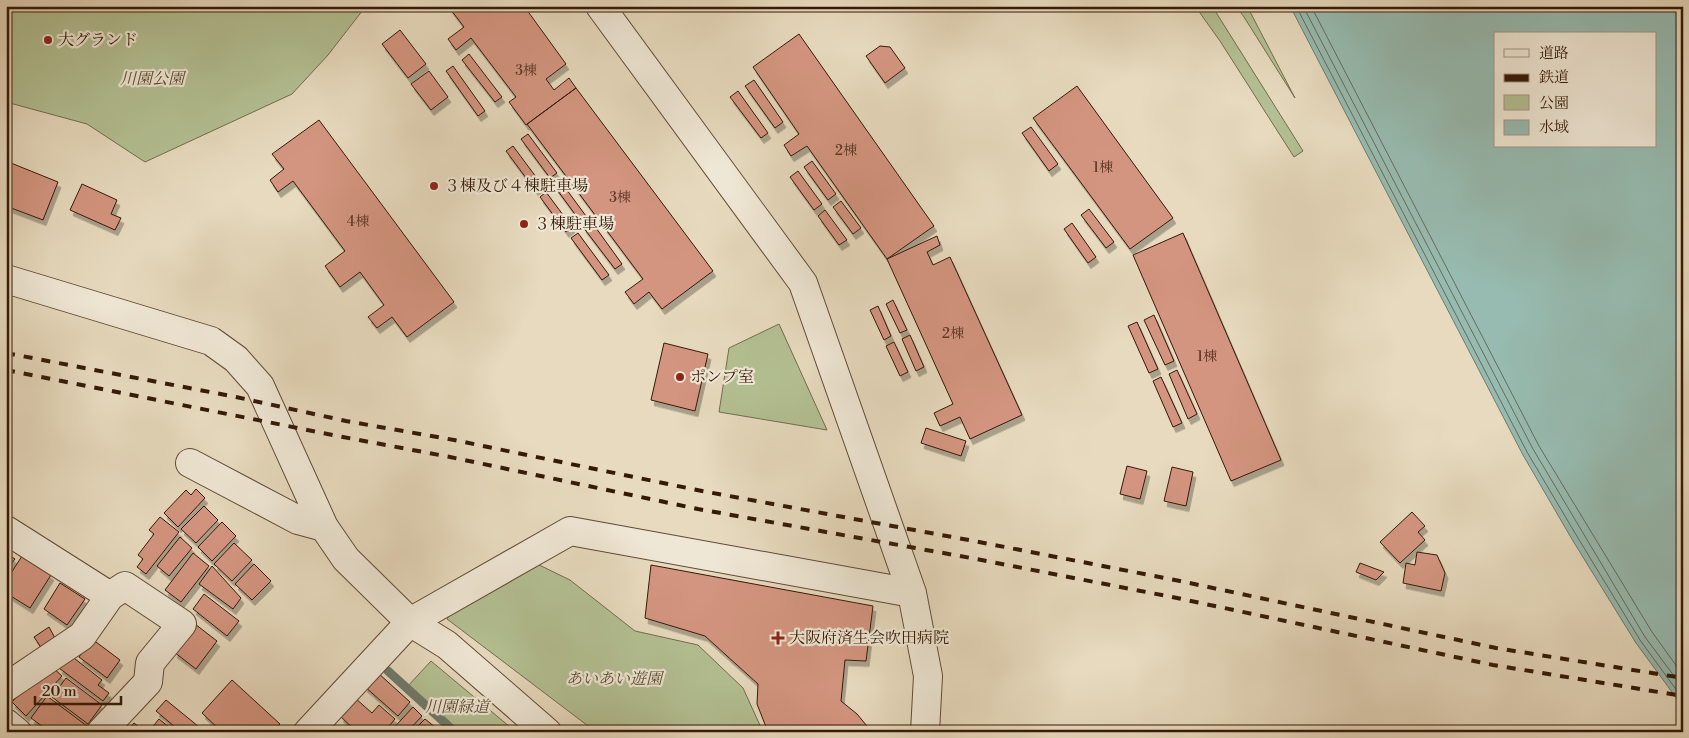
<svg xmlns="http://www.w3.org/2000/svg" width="1689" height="738" viewBox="0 0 1689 738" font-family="'Libre Bodoni','Noto Serif JP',serif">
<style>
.green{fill:#b3c093;stroke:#746c4d}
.water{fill:#97bbb0;stroke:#707a6c;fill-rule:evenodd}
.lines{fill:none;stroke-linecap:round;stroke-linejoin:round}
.shore{stroke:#666a5c;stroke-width:1}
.stream{stroke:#707a6c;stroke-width:9}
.building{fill:#d49580;stroke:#351907;filter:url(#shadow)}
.minor-casing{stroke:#624935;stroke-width:30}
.tertiary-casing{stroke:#624935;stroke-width:30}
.minor{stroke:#efe7d5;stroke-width:28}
.tertiary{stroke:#efe7d5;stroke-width:28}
.rail{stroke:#351907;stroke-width:4;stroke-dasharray:9 9;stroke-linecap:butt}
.poi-dot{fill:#8f2418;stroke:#efe7d5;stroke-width:2}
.labels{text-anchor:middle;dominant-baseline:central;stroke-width:4.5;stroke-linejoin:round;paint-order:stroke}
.number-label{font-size:14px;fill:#5d3825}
.poi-label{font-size:16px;fill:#351907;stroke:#efe7d5;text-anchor:start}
.park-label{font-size:16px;font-style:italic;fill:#5b4b31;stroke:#efe7d5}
</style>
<defs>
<filter id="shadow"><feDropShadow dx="3" dy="5.5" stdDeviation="0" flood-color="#0004"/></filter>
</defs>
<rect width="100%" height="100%" fill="#e7dabe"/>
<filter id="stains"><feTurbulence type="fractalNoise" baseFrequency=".004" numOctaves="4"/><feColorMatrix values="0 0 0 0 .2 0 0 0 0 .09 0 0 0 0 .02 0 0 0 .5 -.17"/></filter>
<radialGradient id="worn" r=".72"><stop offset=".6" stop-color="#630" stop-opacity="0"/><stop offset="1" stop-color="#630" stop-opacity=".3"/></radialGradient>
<path class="green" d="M6,6H366L328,55L292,94L145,162L87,124L6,102Z
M1195,6H1212L1303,151L1294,157L1220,41Z
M1236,6H1247L1295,98L1244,17Z
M779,324L827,430L719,412L729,348Z
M531,561L570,580L635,631L698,645L743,688L763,732H596L447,619L457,602Z
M431,661L516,732H455L407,687Z"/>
<path class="water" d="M1290,6H1683V707L1636,643L1573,541L1523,455ZM1495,34H1655V146H1495Z"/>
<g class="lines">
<path class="shore" d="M1296,6L1527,452L1578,538L1640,640L1683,699
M1303,6L1533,449L1645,637L1683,688
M1311,6L1539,446L1652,632L1683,675"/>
<path class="stream" d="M388,671L455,732"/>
</g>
<path class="building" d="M448,6H524L566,64L546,79L554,90L569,78L576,88L526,125L509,102L516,97L471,38L456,50L448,39L464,27Z
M400,30L426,64L408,78L382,44Z
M799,34L934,226L887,259L807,146L791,156L784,145L799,134L753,67Z
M880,46L890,47L905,68L885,83L866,56Z
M469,54L502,97L495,102L462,60Z
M453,66L485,111L478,116L446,71Z
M429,71L448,97L431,110L411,84Z
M754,80L783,122L775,128L745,86Z
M1077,86L1173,218L1130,249L1033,118Z
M576,88L713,271L662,309L649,292L634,304L625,292L643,279L527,124Z
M738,91L768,133L761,138L730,97Z
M319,120L454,302L407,337L392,317L377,328L368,317L384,305L360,272L340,287L325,266L345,251L293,181L278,192L270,180L284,169L272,154Z
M1031,127L1058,164L1049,171L1022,133Z
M528,134L557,173L550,178L521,139Z
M513,146L542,185L535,190L506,151Z
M6,161L58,182L43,220L6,206Z
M812,161L836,194L828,200L804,167Z
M798,171L822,204L814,210L790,177Z
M561,182L586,216L580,221L555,187Z
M82,184L117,200L111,214L121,218L115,230L70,210Z
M546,192L572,227L566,232L540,197Z
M841,201L861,228L853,234L833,207Z
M1089,209L1114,242L1106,248L1081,215Z
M825,210L847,240L839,245L818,216Z
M591,221L622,264L615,269L583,227Z
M1072,223L1096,257L1088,263L1064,229Z
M578,233L609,275L602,280L571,238Z
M1183,233L1281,460L1231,481L1133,255Z
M937,236L940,245L927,252L933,265L950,257L1022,415L970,439L960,417L940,426L934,413L953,404L887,259Z
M893,300L907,330L900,333L886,304Z
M878,306L891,336L884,340L870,310Z
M1154,315L1174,361L1165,365L1144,320Z
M1137,322L1158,369L1149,373L1128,326Z
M910,335L924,367L916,371L902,339Z
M894,342L908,372L900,376L886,346Z
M664,343L708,354L695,411L651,400Z
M1177,370L1197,414L1188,419L1169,374Z
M1161,377L1182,423L1173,427L1153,381Z
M926,428L966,441L961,456L921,443Z
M1127,466L1147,471L1140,499L1120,494Z
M1172,467L1193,472L1186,506L1164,501Z
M196,489L205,498L178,527L164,513L186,490L191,495Z
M204,506L218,520L196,543L181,529Z
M1412,512L1425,526L1418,532L1425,540L1400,563L1380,542Z
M160,517L179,532L146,574L137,567L143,559L138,555L154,534L149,530Z
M222,522L236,536L212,561L198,547Z
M180,537L192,548L169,576L157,566Z
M234,543L252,560L232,581L214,564Z
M1417,552L1437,555L1445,573L1441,591L1403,583L1406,563L1415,565Z
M6,553L15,559L6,571Z
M193,553L209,566L181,602L165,590Z
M22,556L51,575L30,608L6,593V581Z
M1360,563L1384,572L1376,580L1356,572Z
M254,564L271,581L252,600L235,584Z
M651,565L873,606L866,661L845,660L841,701L857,714L872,732H768L757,704L758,684L705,636L645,618Z
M212,566L241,598L233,609L199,584Z
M60,583L85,599L67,625L44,609Z
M204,594L239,621L227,636L193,609Z
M195,624L217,641L196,669L174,652Z
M49,627L56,640L42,649L34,637Z
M92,639L120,660L107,678L79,657Z
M70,655L102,680L98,685L109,693L103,701L59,668Z
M53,668L62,676L26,716L12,702L26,687Z
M377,672L410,702L398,716L364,686Z
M66,678L102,705L88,724L52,697Z
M232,680L280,724L273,732H222L202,713Z
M47,696L87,726L83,732H50L31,718Z
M355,698L372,713L379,705L395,719L384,732H357L340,716Z
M166,700L204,731V732H181L156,711Z
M413,707L422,716L407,732H390Z
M159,719L175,732L149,731Z
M425,719L435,727L430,732H412Z
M134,723L145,732H126Z"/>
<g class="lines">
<g class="minor-casing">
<path id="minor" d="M600,6L803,283L912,593L928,676L925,732
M6,279L211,341L236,359L260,386L324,527L346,559L410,622
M190,463L298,520L324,527
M6,530L110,596L82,636L6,687
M6,723L17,732
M101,732L148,682L150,663L182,624L125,586L110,596
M308,732L410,622L570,531L912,593"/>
</g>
<g class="tertiary-casing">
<path id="tertiary" d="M410,622L447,645L547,732"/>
</g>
<use href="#minor" class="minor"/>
<use href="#tertiary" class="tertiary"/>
<path class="rail" d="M6,353L236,397L346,421L454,440L702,491L974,541L1180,581L1496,648L1683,678
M6,370L343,437L450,457L698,509L971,558L1177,598L1493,665L1683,696"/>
</g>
<g class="poi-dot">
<circle cx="48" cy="40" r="5"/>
<circle cx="434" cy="186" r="5"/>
<circle cx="524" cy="224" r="5"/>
<circle cx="680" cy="377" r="5"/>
<path d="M775.5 630.5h5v5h5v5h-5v5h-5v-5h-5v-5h5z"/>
</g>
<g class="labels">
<g class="number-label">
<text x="526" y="71">3棟</text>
<text x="846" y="151">2棟</text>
<text x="1103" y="168">1棟</text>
<text x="620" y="198">3棟</text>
<text x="358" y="222">4棟</text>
<text x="953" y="334">2棟</text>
<text x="1207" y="357">1棟</text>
</g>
<g class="poi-label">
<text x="58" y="40">大グランド</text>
<text x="444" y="186">３棟及び４棟駐車場</text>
<text x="534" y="224">３棟駐車場</text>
<text x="690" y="377">ポンプ室</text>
<text x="789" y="638">大阪府済生会吹田病院</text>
</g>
<g class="park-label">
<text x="152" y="79">川園公園</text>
<text x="614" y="679">あいあい遊園</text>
<text x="457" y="707">川園緑道</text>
</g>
</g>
<rect width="1689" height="738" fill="none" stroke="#e7dabe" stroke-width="25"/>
<rect x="8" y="8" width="1674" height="723" fill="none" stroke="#351907" stroke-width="2.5"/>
<rect x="12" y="12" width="1664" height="713" fill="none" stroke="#351907"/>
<rect x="1494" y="32" width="162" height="115" fill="#efe7d5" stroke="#a59583"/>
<rect x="1504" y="49" width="25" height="8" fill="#efe7d5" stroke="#a59583"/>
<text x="1539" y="58" font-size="15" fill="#351907">道路</text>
<rect x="1504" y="74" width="25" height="8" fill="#351907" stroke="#a59583"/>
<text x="1539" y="82" font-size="15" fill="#351907">鉄道</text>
<rect x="1504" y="95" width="25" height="15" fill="#b3c093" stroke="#a59583"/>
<text x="1539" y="108" font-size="15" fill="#351907">公園</text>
<rect x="1504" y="120" width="25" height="15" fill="#97bbb0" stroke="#a59583"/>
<text x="1539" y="132" font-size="15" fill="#351907">水域</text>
<path d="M35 696v8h86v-8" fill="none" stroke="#351907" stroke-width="2.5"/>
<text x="42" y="696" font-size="15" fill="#351907" stroke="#efe7d5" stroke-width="4" paint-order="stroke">20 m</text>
<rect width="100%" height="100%" filter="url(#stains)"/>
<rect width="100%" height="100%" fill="url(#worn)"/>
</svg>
